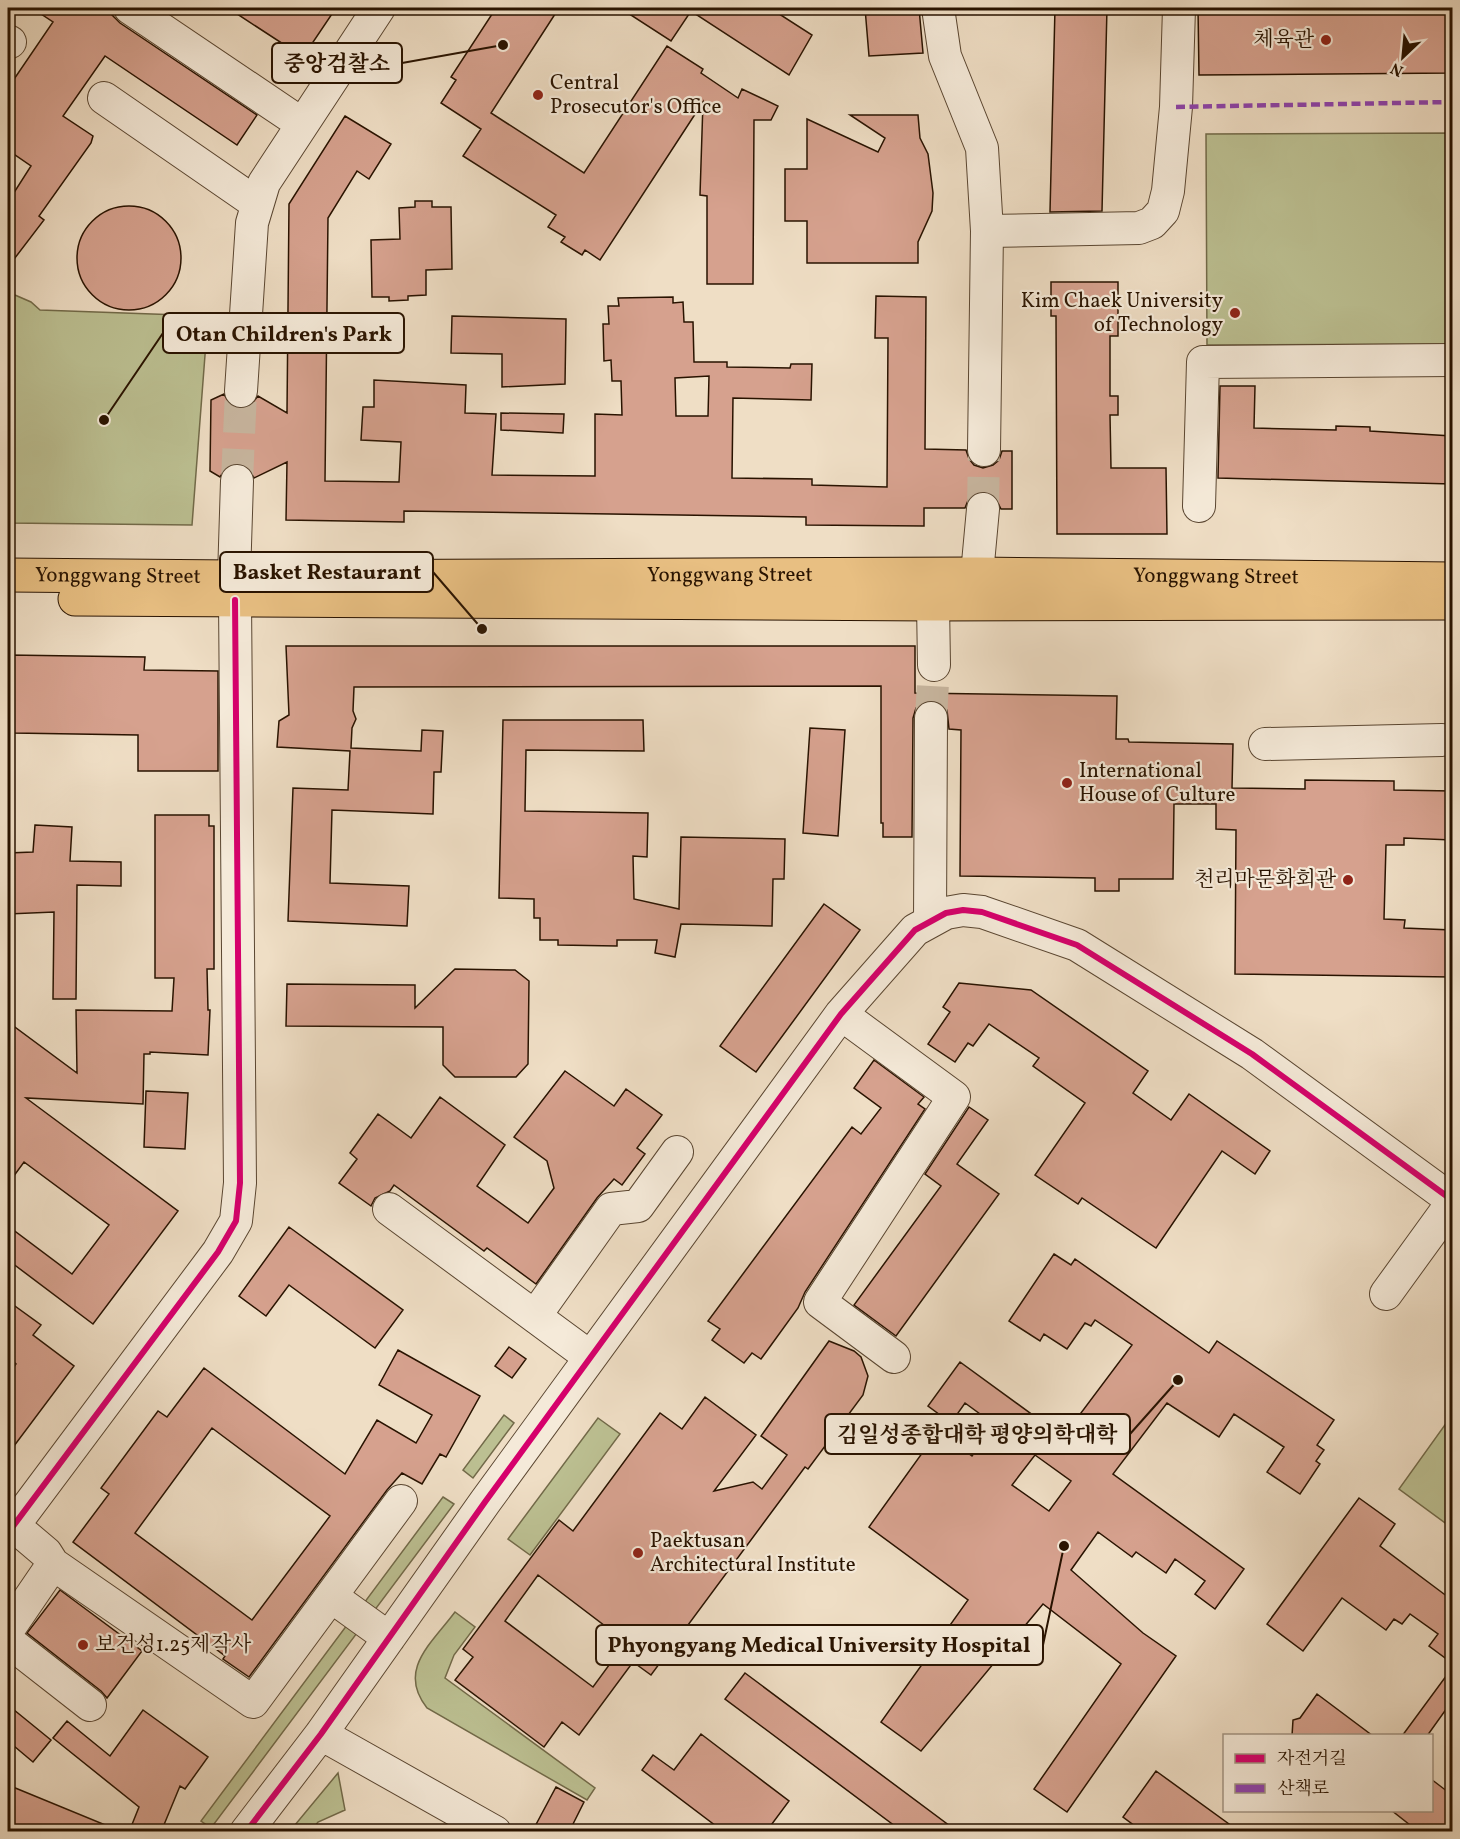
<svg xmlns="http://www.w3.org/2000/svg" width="1460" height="1839" viewBox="0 0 1460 1839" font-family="Vollkorn,'Noto Serif KR',serif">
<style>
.green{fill:#bcc092;stroke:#726a49;stroke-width:1.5}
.building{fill:#d6a18e;stroke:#291300;stroke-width:1.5;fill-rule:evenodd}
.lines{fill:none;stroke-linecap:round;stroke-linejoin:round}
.minor-tunnel{stroke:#c7b59e;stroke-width:32;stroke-dasharray:32 16;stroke-linecap:butt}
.minor-casing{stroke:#5a4631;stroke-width:34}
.major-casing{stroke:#291300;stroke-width:35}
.minor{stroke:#f5ead9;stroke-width:32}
.major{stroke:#e8bf82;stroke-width:33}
.quiet{stroke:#8e44ad;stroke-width:4.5;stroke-dasharray:9 4.5;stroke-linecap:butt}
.cycleway-casing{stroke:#f5ead9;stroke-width:10}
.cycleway{stroke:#d6006c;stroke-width:6}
.poi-dot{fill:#8f2418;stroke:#f5ead9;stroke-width:2}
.labels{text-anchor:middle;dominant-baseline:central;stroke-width:4.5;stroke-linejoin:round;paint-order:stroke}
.poi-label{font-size:21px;fill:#291300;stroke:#f5ead9;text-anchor:start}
.street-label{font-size:21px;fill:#291300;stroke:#f5ead9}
.leader{fill:none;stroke:#291300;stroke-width:2}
.callout-dot{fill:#291300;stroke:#f5ead9;stroke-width:2}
.callout{fill:#f5ead9;stroke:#291300;stroke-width:2}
.callout-label{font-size:22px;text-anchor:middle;font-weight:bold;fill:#291300}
</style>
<rect width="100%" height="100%" fill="#efdec5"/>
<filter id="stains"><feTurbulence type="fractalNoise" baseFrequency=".00333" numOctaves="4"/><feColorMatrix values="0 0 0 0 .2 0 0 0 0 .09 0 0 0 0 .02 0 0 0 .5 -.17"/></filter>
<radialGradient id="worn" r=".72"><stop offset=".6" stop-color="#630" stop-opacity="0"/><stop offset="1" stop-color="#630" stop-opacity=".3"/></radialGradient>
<path class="green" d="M1452,133V344L1207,345L1206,134Z
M8,292L31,302L40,310L208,316L192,525L8,523Z
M504,1415L514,1423L473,1478L463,1470Z
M1452,1415V1528L1399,1489Z
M598,1418L620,1434L530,1555L508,1539Z
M443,1497L454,1504L374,1611L364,1603Z
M455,1612L475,1627L454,1655L445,1678L595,1788L587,1800L427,1708C397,1670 431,1644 455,1612Z
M350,1621L360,1629L211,1828L201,1821Z
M338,1773L345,1810L318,1822L311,1831H290Z"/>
<path class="building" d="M32,8H105L120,23L257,115L237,145L105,56L63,116L93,136L91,143L39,216L44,220L8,267V202L31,166L8,150V88L53,22Z
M228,8H336L303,57Z
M496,8H559L491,113L584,173L667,46L703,69L701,73L738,98L742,89L778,106L771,120H754L753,284H707V196L700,195L703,102L600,260L585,250L582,255L561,242L565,237L548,227L556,215L463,156L481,129L441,103L456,80L451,77Z
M620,8H770L812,35L789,75L691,11L671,41Z
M865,8H919L923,53L869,56Z
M1055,8H1107L1102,211L1050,212Z
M1198,8H1452V73L1199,75Z
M850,115H918L920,138L928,154L933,193L932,211L918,242V263H807V221H785V169H807V119L878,152L885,138Z
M345,116L391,144L369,179L357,171L328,218L325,481L399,482L401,442L361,440L363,407H374V380L466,385L465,413L496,414L492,475L595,476V414L622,415L621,381H612L611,360L604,361L603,324H609L608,306H619L618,298L673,297V303L683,302L684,322H693L694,362H727V367L790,368L791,364H812L811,400L733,398L732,478L812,479V485L887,487L888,338H875L876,296L926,297L925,449L966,450L969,459L974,465L983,468L993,465L999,460L1002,451H1012V509H1001L994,495L984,491L975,493L969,498L965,508H924V526L806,525V517L404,511V522L286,520L287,462L254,478L247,466L238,463L228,465L220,477L210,471L211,400L224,394L231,406L240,409L249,407L258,396L287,413L289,204ZM709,376L708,416H676L675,378Z
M415,201H432V207H451L452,269L426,270V295L408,296V300L389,301V297H372L371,240L400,239L399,208L415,207Z
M77 258a52 52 0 1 1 104 0a52 52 0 1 1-104 0Z
M1051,282H1118V336H1110V396H1118V415H1110L1111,468H1166L1167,534H1057L1056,316H1051Z
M452,316L566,319L565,384L502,387V354L451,353Z
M1220,386H1255L1254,428L1336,430V426L1370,427V431L1452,436V484L1218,478Z
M501,413L564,414L563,433L501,430Z
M286,646H915V693L1117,696L1116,739H1128L1129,742L1233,744L1232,788L1305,789V780L1394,781V790L1452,791V840L1404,838V845H1386L1384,919L1405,920L1404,928L1452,930V977L1235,974L1236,830L1216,829V804H1174L1173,879H1119V891H1095V878L960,876L961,730L949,729L947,710L940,702L932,700L923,702L916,708L913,718L912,837H883V823H881V686L354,687L353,711L356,719L352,728L351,748L421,751L422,730L443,731L441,772H434L433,814L332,810L330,883L409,886L407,926L288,921L293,788L348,790L350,751L277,747L279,721L289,715Z
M8,655L145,657L144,670L218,671V771H138V735L13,733V694H8Z
M503,720H643L644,751L526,750L525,811L648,813L647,857L633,856L634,899L679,909L681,837L785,839L784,879H773L772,926L681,924L675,957L655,953L657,940H617V946L558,945V940H540V918H534V899L499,898Z
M810,728L845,730L838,836L803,833Z
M155,815H209V826H214V969H207L208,1010H210L208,1055L150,1052V1054H144L143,1104L26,1098L178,1211L93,1324L8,1260V1226L72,1274L109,1225L24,1162L8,1184V1022L77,1073L76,1010L172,1011L174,978H155Z
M35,825L72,827L70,861L121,862V886L77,885L76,999H53L54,912L8,914V853L33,852Z
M824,904L860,930L756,1072L720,1046Z
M455,969L515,970L529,981L528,1064L516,1077H455L443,1065V1027L286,1026L287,984L415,985V1008Z
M959,983L1031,990L1148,1071L1133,1093L1171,1120L1189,1094L1270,1151L1255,1174L1222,1151L1156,1248L1082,1198L1078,1204L1035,1175L1085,1103L1033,1066L1039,1058L989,1024L973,1046L968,1043L955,1062L928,1044L950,1012L943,1007Z
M874,1060L924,1097L918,1104L925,1109L805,1292L798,1308L761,1359L752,1353L744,1363L712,1340L720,1329L708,1321L852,1127L861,1134L881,1108L854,1088Z
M565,1071L614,1106L626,1089L662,1115L637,1148L645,1154L622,1185L614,1179L597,1198L536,1284L487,1248L484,1251L394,1185L390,1191L375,1198L371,1206L339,1183L357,1159L350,1153L378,1114L411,1138L440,1097L505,1145L477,1186L528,1223L554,1188L547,1161L514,1137Z
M146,1091L188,1093L185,1149L144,1147Z
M969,1107L988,1120L957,1164L999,1194L896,1336L854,1305L941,1186L925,1174Z
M289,1227L403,1310L375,1348L289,1285L266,1316L239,1296Z
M1054,1254L1071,1265L1075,1259L1209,1353L1217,1341L1334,1420L1317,1445L1324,1450L1316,1461L1320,1464L1300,1494L1267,1472L1284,1447L1234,1414L1219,1437L1167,1403L1113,1474L1244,1569L1215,1609L1195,1594L1205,1581L1175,1559L1166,1573L1136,1552L1132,1557L1098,1532L1071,1570L1143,1633L1176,1656L1067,1812L1034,1789L1121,1664L1043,1604L921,1751L881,1722L968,1600L869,1527L938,1431L972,1456L995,1425L965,1403L951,1423L928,1406L960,1362L1063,1437L1132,1345L1095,1320L1091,1326L1085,1323L1067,1349L1044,1334L1040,1341L1009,1321ZM1035,1455L1071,1481L1049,1511L1012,1485Z
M8,1301L41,1325L33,1335L74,1366L8,1454V1376L16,1364L8,1357Z
M829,1341L854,1351L861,1357L868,1376L863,1395L808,1469L805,1467L651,1675L633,1662L579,1735L562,1722L544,1747L455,1680L473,1657L463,1649L559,1520L573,1531L660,1413L682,1429L705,1397L756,1435L714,1491L753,1482L762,1489L787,1455L761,1436ZM538,1575L626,1642L593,1687L505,1621Z
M509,1347L526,1359L512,1378L495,1366Z
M398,1350L480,1396L446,1457L440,1454L422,1484L402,1473L387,1490L249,1677L223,1659L225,1656L73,1542L109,1494L101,1488L158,1411L167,1417L204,1368L345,1474L377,1420L416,1443L432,1415L379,1385ZM212,1428L330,1516L252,1620L135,1533Z
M1359,1498L1395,1524L1380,1546L1452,1600V1663L1429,1646L1438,1634L1410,1614L1402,1624L1394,1619L1386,1630L1342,1598L1303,1651L1267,1624Z
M60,1590L142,1651L107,1698L101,1691L27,1633Z
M1452,1668V1701L1427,1736H1402Z
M745,1673L958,1832H903L725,1699Z
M1317,1694L1373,1736H1292L1293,1720L1300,1718Z
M8,1705L51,1740L33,1762L8,1741Z
M143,1710L208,1757L185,1789L180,1786L161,1832H129L139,1807L53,1738L67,1721L110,1756Z
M701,1734L789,1801L766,1832H724L642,1770L653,1755L674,1770Z
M1156,1771L1240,1832H1143L1123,1817Z
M1431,1779L1452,1795V1832H1419L1391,1810H1431Z
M8,1785L120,1831L119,1832H8Z
M556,1787L584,1802L569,1832H532Z"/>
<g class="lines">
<path class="minor-tunnel" d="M237,481L241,391
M983,509L984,450
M931,718L934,665"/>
<g class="minor-casing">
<path id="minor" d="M130,8L302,124
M938,8L945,56L982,148L987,231L984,450
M8,41L10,42
M104,98L256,203
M987,231L1139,228L1152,223L1163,211L1168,191L1176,107L1179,8
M241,391L252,223L264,183L379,8
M1199,506L1203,362L1452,360
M977,574L983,509
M234,577L237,481
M933,604L934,665
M1265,744L1442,740
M930,921L931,718
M841,1014L954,1097L820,1302L894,1357
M389,1209L590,1357
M1386,1294L1452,1203
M535,1316L611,1209L638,1206L677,1152
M13,1525L46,1553L53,1564
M8,1533L218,1252L236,1221L240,1183L235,600
M332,1597L389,1638
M8,1630L53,1564L253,1702L401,1501
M8,1641L90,1705
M321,1734L495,1832
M246,1832L321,1734L485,1502L841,1014L915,930L946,913L963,910L982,912L1077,945L1252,1054L1452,1200"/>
</g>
<g class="major-casing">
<g id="major">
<path id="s1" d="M8,575L234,577L977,574L1452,579"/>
<path d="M75,599L933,604L1452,603"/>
</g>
</g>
<use href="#minor" class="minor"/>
<use href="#major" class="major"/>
<path class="quiet" d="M1176,107L1452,102"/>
<g class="cycleway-casing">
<path id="cycleway" d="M8,1533L218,1252L236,1221L240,1183L235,600
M246,1832L321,1734L485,1502L841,1014L915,930L946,913L963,910L982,912L1077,945L1252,1054L1452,1200"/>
</g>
<use href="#cycleway" class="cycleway"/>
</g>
<g class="poi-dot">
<circle cx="1326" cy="40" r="6"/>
<circle cx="538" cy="95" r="6"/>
<circle cx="1235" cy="313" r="6"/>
<circle cx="1067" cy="783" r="6"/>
<circle cx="1348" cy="880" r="6"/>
<circle cx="638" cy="1553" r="6"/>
<circle cx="83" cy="1645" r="6"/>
</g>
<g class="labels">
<g class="poi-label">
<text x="1314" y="40" text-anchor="end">체육관</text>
<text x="550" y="83">Central<tspan x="550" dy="24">Prosecutor's Office</tspan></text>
<text x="1223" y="301" text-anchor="end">Kim Chaek University<tspan x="1223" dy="24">of Technology</tspan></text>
<text x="1079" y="771">International<tspan x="1079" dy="24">House of Culture</tspan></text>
<text x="1336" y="880" text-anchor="end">천리마문화회관</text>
<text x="650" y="1541">Paektusan<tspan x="650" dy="24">Architectural Institute</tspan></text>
<text x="95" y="1645">보건성1.25제작사</text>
</g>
<g class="street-label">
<text stroke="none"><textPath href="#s1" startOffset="722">Yonggwang Street</textPath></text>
<text stroke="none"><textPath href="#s1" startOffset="110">Yonggwang Street</textPath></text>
<text stroke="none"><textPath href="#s1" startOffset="1208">Yonggwang Street</textPath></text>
</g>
</g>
<path class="leader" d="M503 45L402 63M104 420L163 333M482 629L433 572M1178 1380L1130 1434M1064 1546L1043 1645"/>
<g class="callout-dot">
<circle cx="503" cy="45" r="6"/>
<circle cx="104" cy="420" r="6"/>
<circle cx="482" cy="629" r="6"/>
<circle cx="1178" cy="1380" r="6"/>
<circle cx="1064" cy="1546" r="6"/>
</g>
<g class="callout">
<rect x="272" y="43" width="130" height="40" rx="6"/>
<rect x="163" y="313" width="241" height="40" rx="6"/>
<rect x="220" y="552" width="213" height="40" rx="6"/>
<rect x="825" y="1414" width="305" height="40" rx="6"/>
<rect x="596" y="1625" width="447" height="40" rx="6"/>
</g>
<g class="callout-label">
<text x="337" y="71">중앙검찰소</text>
<text x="284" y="341">Otan Children's Park</text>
<text x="327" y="579">Basket Restaurant</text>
<text x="977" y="1442">김일성종합대학 평양의학대학</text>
<text x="819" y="1652">Phyongyang Medical University Hospital</text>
</g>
<rect width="1460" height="1839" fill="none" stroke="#efdec5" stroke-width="30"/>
<rect x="9" y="9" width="1442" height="1821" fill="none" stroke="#291300" stroke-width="3"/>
<rect x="15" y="15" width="1430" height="1809" fill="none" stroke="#291300" stroke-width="1.5"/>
<rect x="1223" y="1734" width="210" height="78" fill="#f5ead9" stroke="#a39482" stroke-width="1.5"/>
<rect x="1235" y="1754" width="30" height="9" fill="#d6006c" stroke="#a39482" stroke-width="1.5"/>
<text x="1277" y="1764" font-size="18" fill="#291300">자전거길</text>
<rect x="1235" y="1784" width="30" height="9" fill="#8e44ad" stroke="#a39482" stroke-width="1.5"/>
<text x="1277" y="1794" font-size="18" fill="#291300">산책로</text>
<g transform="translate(1403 57) rotate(206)" stroke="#f5ead9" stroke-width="4.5" paint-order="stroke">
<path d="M0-4.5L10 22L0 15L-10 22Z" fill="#291300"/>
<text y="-9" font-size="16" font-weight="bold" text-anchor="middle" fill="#291300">N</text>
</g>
<rect width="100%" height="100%" filter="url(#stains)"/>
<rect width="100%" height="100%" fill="url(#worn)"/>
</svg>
